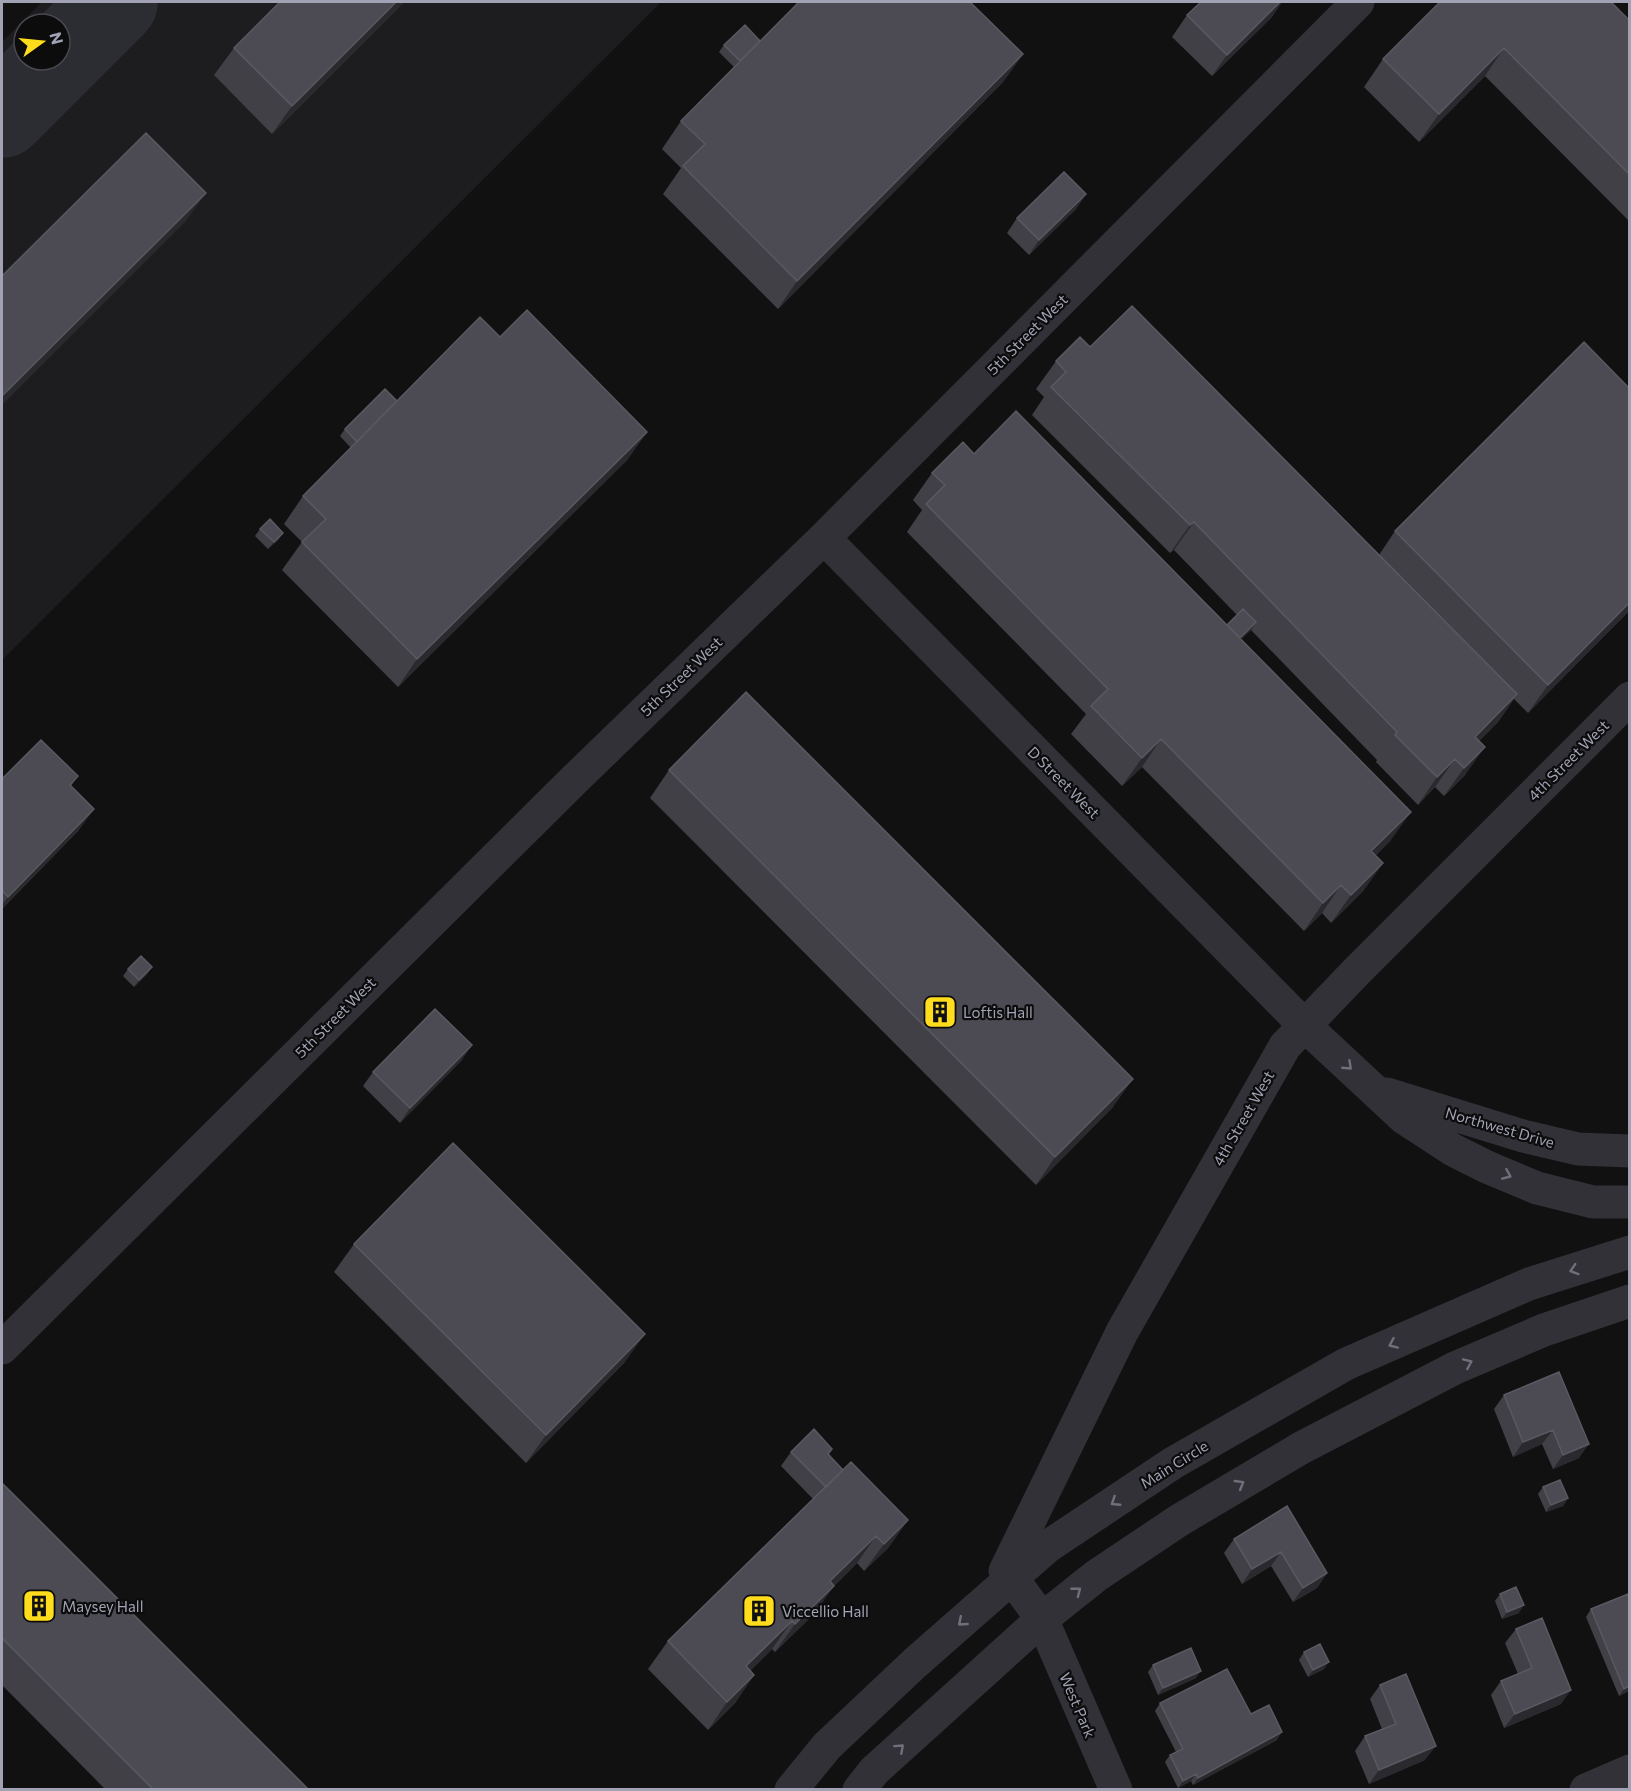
<svg xmlns="http://www.w3.org/2000/svg" width="1631" height="1791" viewBox="0 0 1631 1791" font-family="Commissioner,sans-serif">
<style>
.built{fill:#1d1c1f;fill-rule:evenodd}
.lines{fill:none;stroke-linecap:round;stroke-linejoin:round}
.taxiway{stroke:#2c2d32;stroke-width:86}
.minor{stroke:#313137;stroke-width:33}
.wall{fill:#414047}
.shaded-wall{fill:#2a292d}
.building{fill:#4c4b53;stroke:#595962;stroke-width:1.5}
.oneway{stroke:#6f707c}
.labels{text-anchor:middle;dominant-baseline:central;stroke-width:4.5;stroke-linejoin:round;paint-order:stroke}
.street-label{font-size:15px;fill:#a1a3b4;stroke:#0c0c0d}
.poi-label{font-size:15px;fill:#a1a3b4;stroke:#0c0c0d;text-anchor:start}
</style>
<rect width="100%" height="100%" fill="#111112"/>
<path class="built" d="M42,2H661L2,660V42ZM24,24H60V60H24Z"/>
<g class="lines">
<path class="taxiway" d="M60,57L115,2
M2,115L57,60"/>
<path class="minor" d="M824,538L1305,1026L1404,1118L1453,1150L1487,1167L1537,1188L1593,1202H1630
M1387,1094L1523,1136L1578,1149L1630,1151
M2,1348L573,781L824,538L1358,2
M791,1790L827,1746L915,1663L1047,1547L1173,1463L1346,1364L1529,1284L1630,1252
M859,1790L874,1771L1042,1619L1096,1576L1178,1521L1301,1448L1455,1368L1544,1330L1630,1301
M1116,1790L1042,1619L1012,1578L1005,1571L1122,1332L1285,1046L1357,971L1630,698
M1586,1790L1630,1771"/>
</g>
<path class="wall" d="M404,2L272,134L214,75L234,48Z
M1201,2H1282L1271,18L1212,76L1172,37L1187,15Z
M1629,20V221L1485,76L1419,142L1364,87L1383,59Z
M760,41L1023,54L1003,82L778,309L663,194L681,168L662,149L681,121L734,67L719,52L724,45Z
M1086,194L1076,209L1029,255L1007,233L1017,218Z
M500,337L647,432L627,460L398,687L282,570L302,542L284,524L303,496L351,448L340,436L345,429L397,401Z
M1090,347L1379,555L1395,531L1629,388V611L1528,713L1514,699L1498,722L1479,741L1465,775L1444,796L1435,787L1418,805L1376,762L1377,760L1251,630L1241,639L1391,840L1375,856L1383,863L1363,891L1331,923L1322,913L1304,931L1142,767L1122,786L1071,734L1086,714L907,532L922,510L913,500L932,473L974,454L1227,625L1237,615L1174,550L1170,553L1032,415L1044,397L1036,389L1056,361Z
M260,529L283,533L278,540L268,549L255,536Z
M669,770L1113,1107L1036,1185L650,798Z
M78,776L71,786L79,830L2,909V779Z
M152,967L147,974L134,987L123,976L128,969Z
M462,1060L400,1123L363,1086L373,1072Z
M354,1244L625,1362L526,1463L334,1272Z
M1559,1372L1579,1458L1553,1469L1542,1444L1513,1457L1494,1409L1504,1395Z
M791,1452L828,1454L843,1470L908,1520L888,1548L864,1571L857,1563L833,1587L814,1614L775,1652L772,1649L750,1671L754,1675L735,1703L708,1730L648,1669L668,1641L813,1499L781,1466Z
M2,1483L309,1790H106L2,1685Z
M1543,1487L1568,1498L1563,1506L1546,1512L1538,1494Z
M1287,1506L1327,1573L1317,1588L1293,1602L1271,1566L1242,1584L1224,1553L1234,1539Z
M1500,1594L1519,1613L1502,1619L1495,1601Z
M1629,1598V1691L1619,1696L1586,1617L1591,1609Z
M1516,1629L1561,1704L1504,1728L1491,1695L1501,1681L1518,1674L1505,1643Z
M1304,1652L1324,1669L1308,1677L1299,1660Z
M1153,1665L1196,1678L1158,1695L1148,1672Z
M1380,1685L1425,1760L1369,1784L1355,1751L1365,1736L1382,1729L1370,1699Z
M1160,1703L1251,1714L1277,1740L1193,1785L1191,1781L1178,1788L1165,1762L1170,1755L1176,1752L1155,1711Z"/>
<path class="shaded-wall" d="M396,2H404L272,134L292,106Z
M1280,2H1282L1271,18L1212,76L1227,55Z
M1504,48L1485,76L1419,142L1439,114Z
M1023,54L1003,82L778,309L797,281Z
M206,193L186,221L2,405V396Z
M1086,194L1076,209L1029,255L1039,240Z
M647,432L627,460L398,687L417,659Z
M1194,522L1174,550L1170,553L1190,525Z
M283,533L278,540L268,549L274,542Z
M1629,603V611L1528,713L1548,685Z
M1256,622L1251,630L1217,663L1222,655Z
M1517,694L1498,722L1458,762L1475,737Z
M1161,739L1142,767L1122,786L1142,758Z
M1485,747L1465,775L1444,796L1464,768Z
M1455,759L1435,787L1418,805L1437,777Z
M94,809L79,830L2,909V905L8,897Z
M1411,812L1391,840L1352,879L1371,851Z
M1383,863L1363,891L1331,923L1351,895Z
M1341,885L1322,913L1304,931L1323,903Z
M152,967L147,974L134,987L139,980Z
M472,1045L462,1060L400,1123L410,1108Z
M1133,1079L1113,1107L1036,1185L1055,1157Z
M645,1334L625,1362L526,1463L546,1435Z
M1553,1430L1542,1444L1513,1457L1523,1442Z
M1589,1444L1579,1458L1553,1469L1563,1455Z
M1568,1498L1563,1506L1546,1512L1551,1505Z
M908,1520L888,1548L864,1571L884,1544Z
M876,1536L857,1563L833,1587L814,1614L775,1652L795,1624L830,1581Z
M1281,1552L1271,1566L1242,1584L1252,1569Z
M1327,1573L1317,1588L1293,1602L1303,1588Z
M1524,1605L1519,1613L1502,1619L1507,1612Z
M792,1621L772,1649L726,1694L746,1666Z
M1329,1662L1324,1669L1308,1677L1313,1670Z
M1201,1671L1196,1678L1158,1695L1163,1688Z
M754,1675L735,1703L708,1730L727,1702Z
M1629,1686V1691L1619,1696L1624,1689Z
M1571,1690L1561,1704L1504,1728L1515,1714Z
M1282,1732L1277,1740L1193,1785L1198,1778Z
M1436,1746L1425,1760L1369,1784L1379,1770Z
M1196,1774L1191,1781L1178,1788L1183,1781Z"/>
<path class="building" d="M280,2H396L292,106L234,48Z
M799,2H970L1023,54L797,281L683,166L705,144L681,121Z
M1201,2H1280L1227,55L1187,15Z
M1440,2H1611L1629,20V174L1504,48L1439,114L1383,59Z
M745,25L760,41L740,61L724,45Z
M146,133L206,193L2,396V276Z
M1064,172L1086,194L1039,240L1017,218Z
M1132,306L1517,694L1475,737L1485,747L1464,768L1455,759L1437,777L1395,735L1397,732L1194,522L1190,525L1051,387L1066,372L1056,361L1080,337L1090,347Z
M527,310L647,432L417,659L302,542L326,519L303,496L480,317L500,337Z
M1584,342L1629,388V603L1548,685L1395,531Z
M385,389L397,401L357,442L345,429Z
M1016,411L1411,812L1371,851L1383,863L1351,895L1341,885L1323,903L1161,739L1142,758L1091,706L1108,689L926,504L945,485L932,473L963,442L974,454Z
M270,519L283,533L274,542L260,529Z
M1243,609L1256,622L1240,638L1227,625Z
M746,692L1133,1079L1055,1157L669,770Z
M41,740L78,776L70,785L94,809L8,897L2,890V779Z
M141,956L152,967L139,980L128,969Z
M435,1009L472,1045L410,1108L373,1072Z
M453,1143L645,1334L546,1435L354,1244Z
M1559,1372L1589,1444L1563,1455L1553,1430L1523,1442L1504,1395Z
M814,1429L832,1449L828,1454L843,1470L826,1487L791,1452Z
M851,1462L908,1520L884,1544L876,1536L830,1581L834,1586L795,1624L792,1621L746,1666L754,1675L727,1702L668,1641Z
M1560,1480L1568,1498L1551,1505L1543,1487Z
M2,1483L309,1790H154L2,1638Z
M1287,1506L1327,1573L1303,1588L1281,1552L1252,1569L1234,1539Z
M1516,1587L1524,1605L1507,1612L1500,1594Z
M1628,1594L1629,1598V1686L1624,1689L1591,1609Z
M1542,1618L1571,1690L1515,1714L1501,1681L1532,1668L1516,1629Z
M1320,1644L1329,1662L1313,1670L1304,1652Z
M1191,1648L1201,1671L1163,1688L1153,1665Z
M1227,1669L1251,1714L1269,1705L1282,1732L1198,1778L1196,1774L1183,1781L1170,1755L1183,1749L1160,1703Z
M1406,1674L1436,1746L1379,1770L1365,1736L1396,1724L1380,1685Z"/>
<defs><path id="oneway-chevron" d="M-2-3.5L2.5 0L-2 3.5" fill="none" stroke-width="1.6" stroke-linecap="round" stroke-linejoin="round" transform="scale(1.5)"/></defs>
<g class="oneway">
<use href="#oneway-chevron" transform="translate(1348 1066) rotate(43)"/>
<use href="#oneway-chevron" transform="translate(1507 1175) rotate(23)"/>
<use href="#oneway-chevron" transform="translate(1574 1270) rotate(162)"/>
<use href="#oneway-chevron" transform="translate(1393 1344) rotate(156)"/>
<use href="#oneway-chevron" transform="translate(1468 1363) rotate(-23)"/>
<use href="#oneway-chevron" transform="translate(1240 1484) rotate(-31)"/>
<use href="#oneway-chevron" transform="translate(1115 1502) rotate(147)"/>
<use href="#oneway-chevron" transform="translate(1077 1591) rotate(-38)"/>
<use href="#oneway-chevron" transform="translate(962 1622) rotate(139)"/>
<use href="#oneway-chevron" transform="translate(900 1748) rotate(-42)"/>
</g>
<defs>
<g id="building-square" transform="scale(1.725)"><rect x="-9" y="-9" width="18" height="18" rx="4" fill="#ffdd1c" stroke="#0c0c0d"/><path d="M-4-6H4V6H1V3H-1V6H-4ZM-2.5-4.3h1.7v1.8h-1.7ZM.8-4.3h1.7v1.8H.8ZM-2.5-1h1.7V.8h-1.7ZM.8-1h1.7V.8H.8Z" fill="#111"/></g>
</defs>
<g fill-rule="evenodd">
<use href="#building-square" x="940" y="1012"/>
<use href="#building-square" x="39" y="1606"/>
<use href="#building-square" x="759" y="1611"/>
</g>
<g class="labels">
<g class="street-label">
<text transform="translate(1027 334) rotate(-45)">5th Street West</text>
<text transform="translate(681 676) rotate(-44)">5th Street West</text>
<text transform="translate(1568 760) rotate(-45)">4th Street West</text>
<text transform="translate(1064 782) rotate(45)">D Street West</text>
<text transform="translate(335 1017) rotate(-45)">5th Street West</text>
<text transform="translate(1243 1118) rotate(-60)">4th Street West</text>
<text transform="translate(1500 1127) rotate(16)">Northwest Drive</text>
<text transform="translate(1174 1464) rotate(-32)">Main Circle</text>
<text transform="translate(1078 1705) rotate(67)">West Park</text>
</g>
<g class="poi-label">
<text x="963" y="1012">Loftis Hall</text>
<text x="62" y="1606">Maysey Hall</text>
<text x="782" y="1611">Viccellio Hall</text>
</g>
</g>
<rect width="1631" height="1791" fill="none" stroke="#a1a3b4" stroke-width="6"/>
<g transform="translate(42 42) rotate(75)"><circle r="28" fill="#0c0c0d" stroke="#484850" stroke-width="1.5"/>
<path d="M0-4.5L10 22L0 15L-10 22Z" fill="#ffdd1c"/>
<text y="-9" font-size="16" font-weight="bold" text-anchor="middle" fill="#a1a3b4">N</text>
</g>
</svg>
